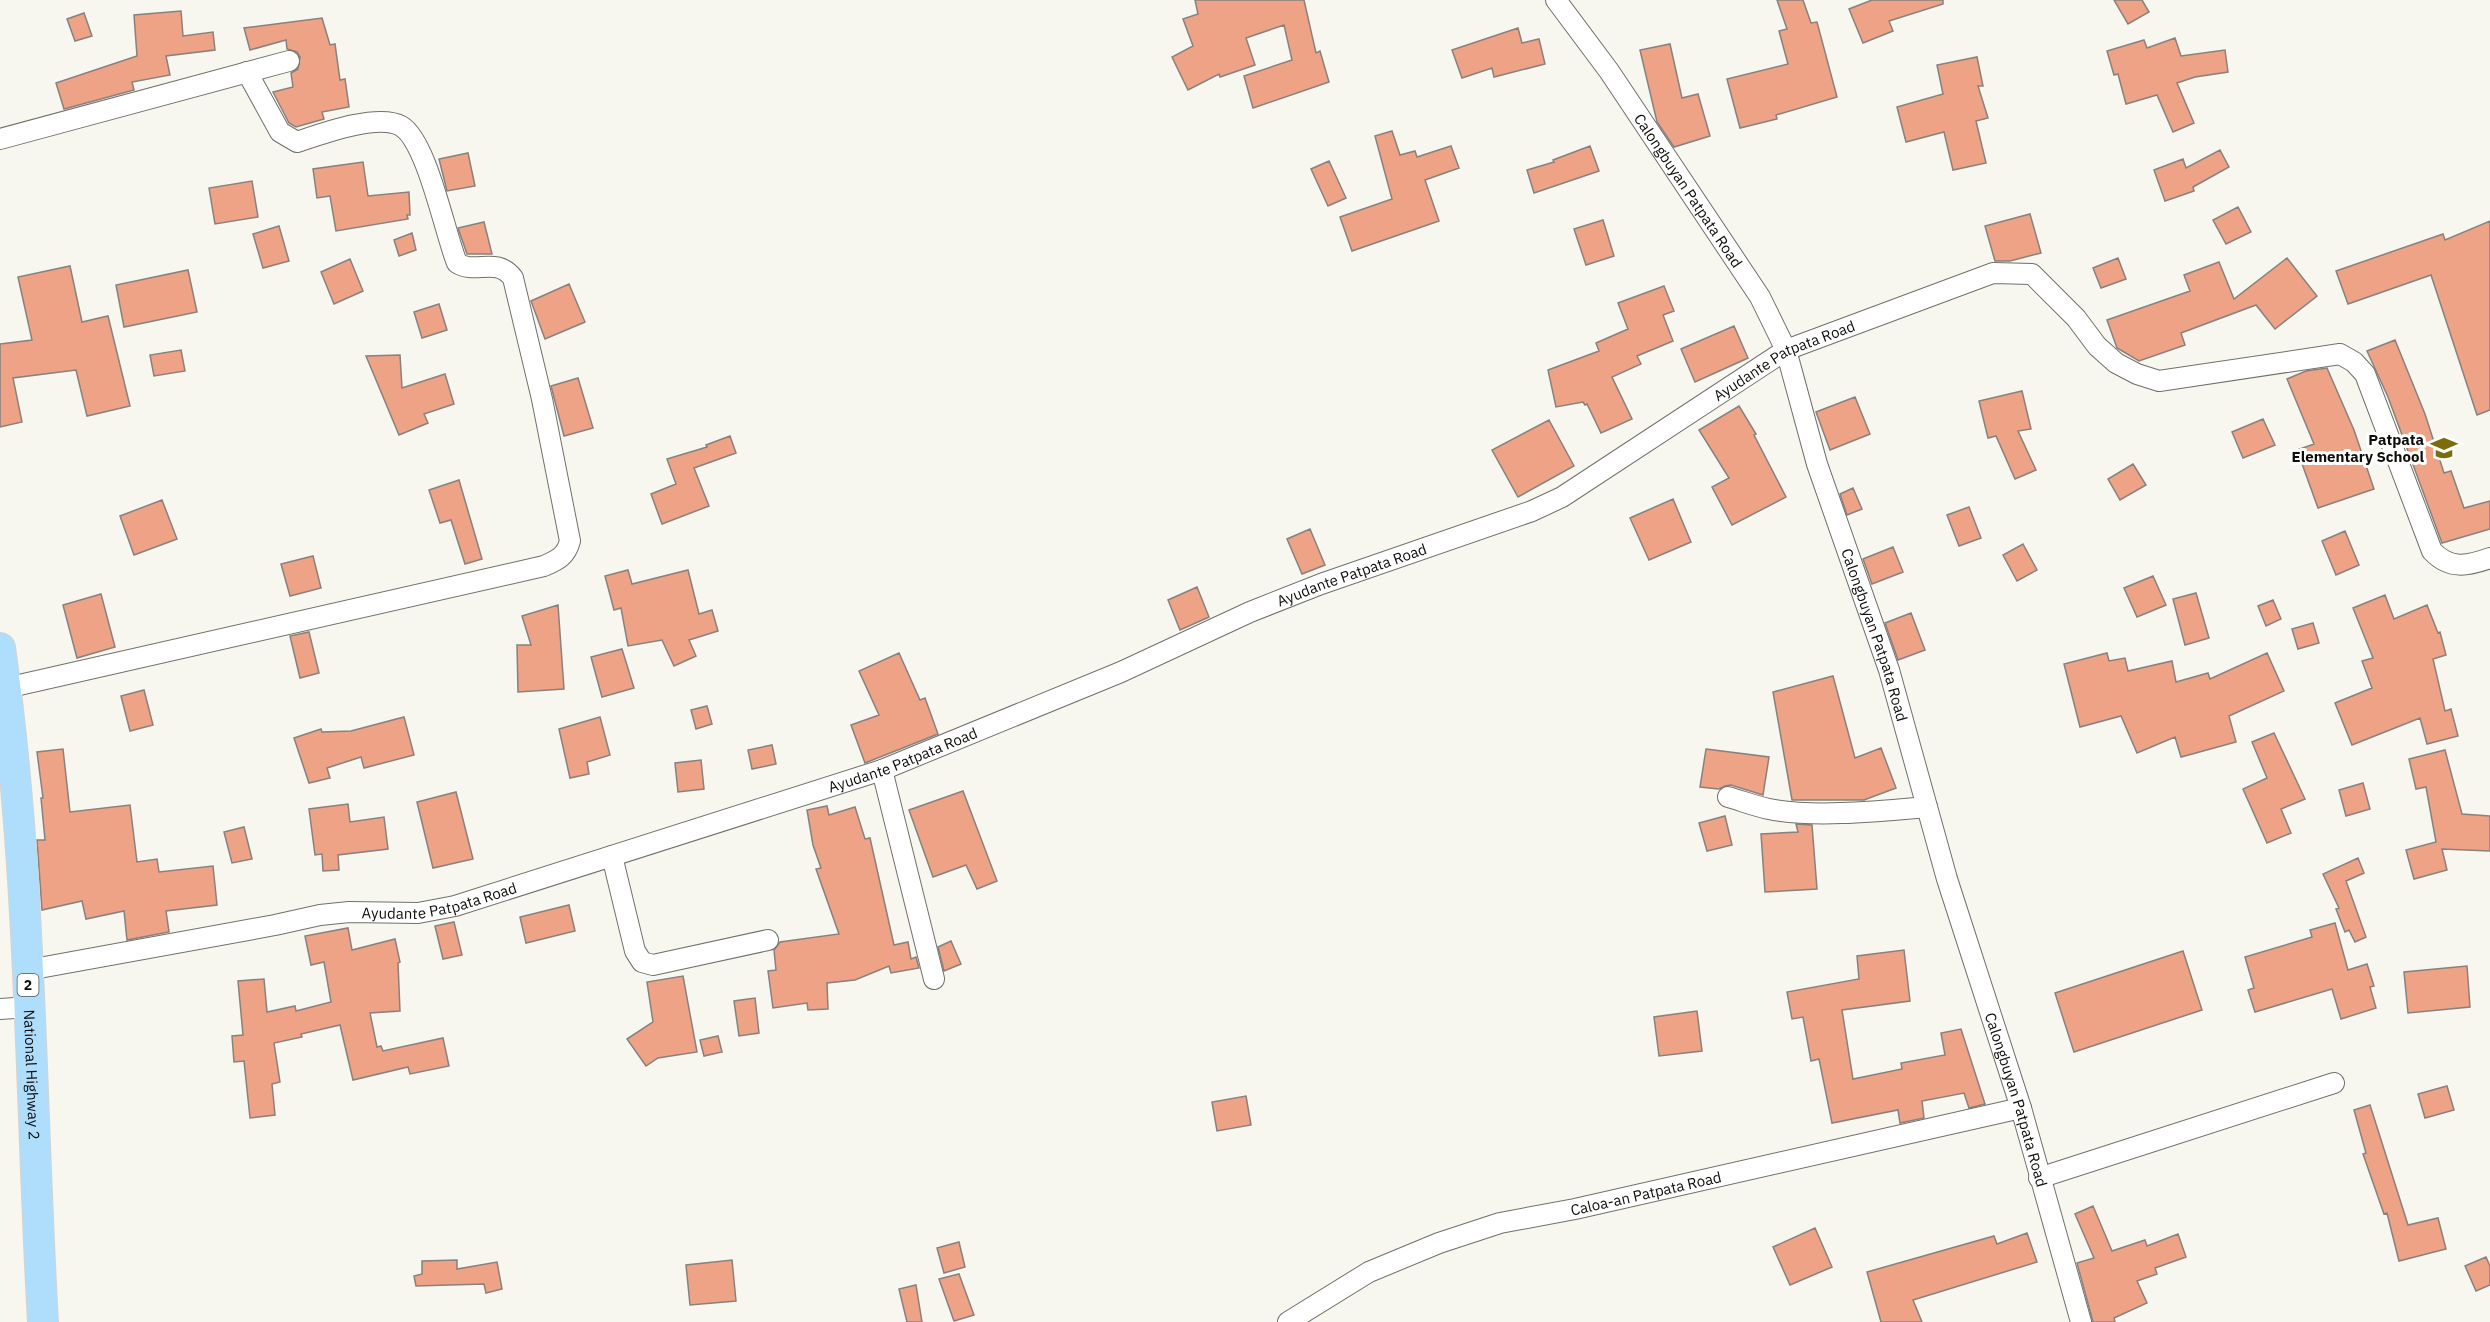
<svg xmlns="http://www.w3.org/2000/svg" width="2490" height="1322" viewBox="0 0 2490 1322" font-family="'IBM Plex Sans',sans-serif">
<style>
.building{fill:#eea286;stroke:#88817e;stroke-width:1.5}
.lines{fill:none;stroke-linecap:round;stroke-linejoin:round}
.minor-casing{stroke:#71706a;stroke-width:22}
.primary-casing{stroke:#d3d3d3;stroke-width:32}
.minor{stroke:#fff;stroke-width:20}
.primary{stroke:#afdefd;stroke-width:30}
.labels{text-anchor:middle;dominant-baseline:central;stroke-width:6;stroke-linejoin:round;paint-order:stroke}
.shield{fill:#fff;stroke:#565654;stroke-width:1.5}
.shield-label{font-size:14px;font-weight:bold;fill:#0d0d0a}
.street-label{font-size:15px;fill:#0d0d0a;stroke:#fff}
.poi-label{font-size:15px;font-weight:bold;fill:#0d0d0a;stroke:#fff;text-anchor:end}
</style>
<rect width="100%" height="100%" fill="#f7f6ef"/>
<path class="building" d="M1195,0H1304L1316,53L1320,51L1329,82L1253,108L1244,76L1292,60L1284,25L1246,38L1255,65L1220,77L1219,74L1188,90L1172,57L1193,46L1183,19L1198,14Z
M1777,0H1803L1811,23L1817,22L1837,97L1776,115L1777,119L1740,128L1727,79L1788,64L1779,31L1787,29Z
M1872,0H1943V4L1889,21L1893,31L1863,43L1849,9Z
M2114,0H2142L2149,12L2128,24Z
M181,11L183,36L213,32L215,50L166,56L170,75L132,82L134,90L64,109L56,83L137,56L134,15Z
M84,13L92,36L75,41L67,19Z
M322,18L330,45L335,44L340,80L345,79L349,107L322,112L324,119L296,127L289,123L273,92L293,87L291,73L298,69L300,57L297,52L287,49L286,40L250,50L244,28Z
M1518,28L1522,43L1539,39L1545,64L1494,77L1492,68L1462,78L1452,50Z
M2175,38L2181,56L2225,50L2228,72L2195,77L2177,83L2194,123L2173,132L2157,95L2126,104L2118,74L2114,75L2107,51L2144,40L2147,48Z
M1670,44L1682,98L1698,94L1710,136L1674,147L1657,122L1640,50Z
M1977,57L1983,86H1978L1988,118L1976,121L1986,163L1953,170L1944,132L1906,142L1897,107L1943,94L1937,65Z
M1392,131L1400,155L1415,151L1417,157L1451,146L1459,168L1425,180L1439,221L1352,251L1340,217L1392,199L1375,136Z
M1590,146L1599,171L1534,193L1527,170L1554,162L1553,160Z
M2220,150L2229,167L2193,187L2194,191L2165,201L2154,170L2183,159L2186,168Z
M468,153L475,186L447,191L439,159Z
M1329,161L1346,198L1328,206L1311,169Z
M363,162L368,196L409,192L410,215H407L408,219L336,231L330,196L317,198L313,169Z
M252,181L258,217L215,224L209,188Z
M2238,207L2251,232L2226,244L2213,220Z
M2030,214L2041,253L2010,261H1995L1985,226Z
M1603,220L1614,256L1586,265L1574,229Z
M2490,221V410L2477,415L2431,275L2348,304L2336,271L2443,234L2445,240Z
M484,222L492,254H467L458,228Z
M279,226L289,261L263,268L253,234Z
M412,233L416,250L399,256L394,240Z
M2118,258L2126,279L2101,288L2093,268Z
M2287,258L2317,296L2275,329L2256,305L2181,333L2185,345L2139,361L2117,348L2107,320L2190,291L2184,275L2219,262L2234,299Z
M350,259L363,291L334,304L321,272Z
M70,266L82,322L108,316L130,406L87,416L76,370L13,378L22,422L0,427V344L32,340L18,277Z
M188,270L197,312L124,327L116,285Z
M569,284L585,322L545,339L531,301Z
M1664,286L1674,311L1663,315L1673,341L1637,356L1641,364L1612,377L1632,419L1601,433L1587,404L1585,405L1583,402L1556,407L1548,370L1599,351L1596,343L1628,329L1618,303Z
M439,304L447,330L422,338L414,312Z
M1734,326L1748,358L1695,382L1681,349Z
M2395,340L2425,414L2444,473L2451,471L2464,508L2490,501V529L2442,543L2388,397L2367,351Z
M181,350L185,371L154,376L150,355Z
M400,355L402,388L445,374L454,404L424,414L428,423L399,435L366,356Z
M2327,368L2354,430L2374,489L2318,508L2297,450L2314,444L2287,379L2306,371Z
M578,378L593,428L564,436L551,386Z
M2022,391L2031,429L2018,431L2036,470L2015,479L1996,436L1988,438L1979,401Z
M1855,397L1870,434L1830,450L1816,412Z
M1739,406L1756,434L1754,435L1786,497L1732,525L1712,487L1729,478L1699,430Z
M2263,419L2275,445L2243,458L2232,432Z
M1549,420L1574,466L1518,497L1492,450Z
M730,436L736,453L694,468L709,506L662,524L651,494L676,484L667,459L707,447L706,445Z
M2133,464L2146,485L2120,500L2108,479Z
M459,480L482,559L465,564L451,520L440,523L429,490Z
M1853,488L1862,509L1847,515L1840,494Z
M1673,499L1691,542L1649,560L1630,518Z
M162,500L177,539L134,555L120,516Z
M1969,507L1981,538L1959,546L1947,515Z
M1310,529L1325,565L1302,574L1287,539Z
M2345,531L2359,565L2336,575L2322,541Z
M2023,544L2037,570L2017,581L2003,555Z
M1893,547L1903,572L1872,584L1863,559Z
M313,556L321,588L290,596L281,564Z
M628,570L632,584L688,570L699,614L712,610L718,631L689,640L696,656L674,666L662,640L628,646L621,608L614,610L605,576Z
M2153,576L2166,605L2137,617L2124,588Z
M1197,587L1209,617L1180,630L1168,600Z
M2196,593L2209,638L2185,645L2173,599Z
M101,594L115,647L77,658L63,605Z
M2385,595L2394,619L2427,605L2438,633L2440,632L2446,655L2433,659L2445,711L2451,709L2458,736L2427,744L2420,718L2352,745L2335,703L2372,688L2362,661L2373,658L2353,608Z
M2273,600L2281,619L2266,626L2258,606Z
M558,605L564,689L518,692L517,645H531L522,616Z
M1911,613L1925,650L1898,660L1885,623Z
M2313,623L2319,643L2298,649L2292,629Z
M309,632L319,673L300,678L290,636Z
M622,649L634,688L602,697L591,657Z
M899,653L920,700L925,698L938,734L865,763L851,725L879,715L859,671Z
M2107,653L2109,661L2125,658L2128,671L2172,661L2176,682L2208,673L2210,679L2267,653L2284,691L2229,716L2236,742L2181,757L2175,737L2137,753L2121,716L2080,727L2064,664Z
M1833,676L1855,758L1881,748L1896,788L1864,800H1792L1773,692Z
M144,690L153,725L130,731L121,696Z
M707,706L712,724L696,729L691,710Z
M404,717L414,755L364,768L361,757L327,768L330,778L309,783L294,738L321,729L322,732L351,731Z
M600,717L610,755L587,762L589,774L570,778L559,729Z
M2274,733L2305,799L2281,809L2291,833L2267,843L2243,789L2267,778L2252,742Z
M772,745L776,764L752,769L748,750Z
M63,749L70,812L130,805L137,862L157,859L159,872L213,866L217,905L166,911L169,932L127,940L124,911L86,919L82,901L42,910L37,840H45L41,798H43L37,752Z
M1706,749L1769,757L1763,795L1731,785L1725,786L1719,789L1700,787Z
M2445,750L2462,814L2490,816V851L2442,849L2447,870L2414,879L2406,850L2436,842L2426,787L2416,789L2409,759Z
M701,760L704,789L678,792L675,763Z
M2363,783L2370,809L2346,816L2339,790Z
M963,791L997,881L977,889L966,865L933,877L909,810Z
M456,792L473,859L433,868L417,802Z
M348,804L350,822L384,817L388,849L338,855L339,870L323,871L322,854L315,855L309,809Z
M827,806L829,815L855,807L865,839L870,838L894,945L908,942L911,959L916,957L919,968L891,973L889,966L855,980L827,983L828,1009L808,1010L807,1003L773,1008L768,971L776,970L774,950L780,942L839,934L816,869L821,868L813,845L807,810Z
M1725,816L1732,845L1707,851L1699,823Z
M1796,824L1812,825L1817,889L1765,892L1761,834L1798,832Z
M244,827L252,859L232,863L224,832Z
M2358,858L2364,873L2346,881L2366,937L2355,942L2349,930L2345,932L2336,909L2339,908L2323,874Z
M569,905L575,931L526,943L520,917Z
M454,922L462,955L443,959L435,926Z
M2335,923L2348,970L2367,964L2374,986L2370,987L2376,1008L2341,1019L2332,989L2255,1012L2248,990L2254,988L2245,957L2312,937L2310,930Z
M348,928L352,950L395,939L400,962L398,963L400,1011L370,1013L377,1047L381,1046L383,1051L443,1038L449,1066L410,1074L408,1067L353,1080L340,1025L301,1034L302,1037L274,1043L280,1082L272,1084L275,1115L250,1118L244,1061L234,1062L232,1036L243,1035L238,981L264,979L267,1012L295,1006L296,1011L331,1002L324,962L311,965L305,936Z
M951,941L961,964L944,971L938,947Z
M1904,950L1910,1001L1842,1010L1853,1079L1902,1069L1901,1063L1945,1055L1941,1033L1961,1029L1985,1104L1969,1108L1964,1093L1922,1101L1924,1118L1900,1123L1898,1110L1832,1123L1819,1059L1811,1061L1803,1017L1792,1019L1787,992L1859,979L1857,956Z
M2183,951L2202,1010L2074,1052L2055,993Z
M2467,966L2470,1007L2408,1013L2404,972Z
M683,976L697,1052L658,1058L646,1066L627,1039L653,1022L647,982Z
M755,998L759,1033L739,1036L734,1001Z
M1697,1011L1702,1051L1659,1056L1654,1017Z
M718,1036L722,1052L704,1056L700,1040Z
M2447,1086L2454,1110L2425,1118L2418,1094Z
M1246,1096L1251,1125L1217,1131L1212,1102Z
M2370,1105L2408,1225L2438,1218L2446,1249L2399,1261L2387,1213L2384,1214L2363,1154L2366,1153L2354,1110Z
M2093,1206L2112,1251L2145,1240L2147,1246L2178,1234L2186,1257L2155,1268L2157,1274L2137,1281L2147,1303L2114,1318L2115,1322H2093L2077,1263L2094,1258L2075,1214Z
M1815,1228L1832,1267L1790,1285L1773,1247Z
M2027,1233L2037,1262L1913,1300L1922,1322H1881L1867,1272L1994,1236L1997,1244Z
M959,1242L965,1267L944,1273L937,1248Z
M2486,1257L2490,1266V1285L2476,1291L2465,1266Z
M457,1260V1269L497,1262L502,1289L486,1293L484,1284L416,1286L414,1276L422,1274V1261Z
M732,1260L736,1301L690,1305L686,1265Z
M959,1274L974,1315L954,1321L939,1279Z
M916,1285L922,1322H907L899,1289Z"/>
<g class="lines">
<g class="minor-casing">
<g id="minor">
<path id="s1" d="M1556,0L1609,71L1760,297L1786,350L1817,464L1889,670L1947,879L2021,1108L2081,1322"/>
<path d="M0,139L289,61"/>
<path d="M6,688L544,566C558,560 566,556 570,541L542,399L513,278C496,256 476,275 457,263C445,234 427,141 401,126C378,113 321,134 297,142L280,132L247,72"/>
<path d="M882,770L934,979"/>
<path d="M1728,797C1742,801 1755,806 1769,809C1814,818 1881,811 1927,807"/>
<path d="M612,856L635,951L642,962L653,965L768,940"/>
<path id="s2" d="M28,970L275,925L320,915L349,912L418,913L455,906L882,770L1121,672L1250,612L1321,584L1532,511L1562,497L1786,350L1993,273L2032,274L2076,318L2097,346L2116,363L2137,374L2159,381L2340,354L2354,362L2365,374L2432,551C2450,570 2468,566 2490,558"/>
<path d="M0,1009L29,1007"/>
<path d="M2039,1178L2334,1083"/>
<path id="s3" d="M1288,1322L1369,1272L1439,1243L1500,1223L1575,1209L2021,1108"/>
</g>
</g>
<g class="primary-casing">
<g id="primary">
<path id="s4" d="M0,648C32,871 30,1097 43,1322"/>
</g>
</g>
<use href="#minor" class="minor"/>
<use href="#primary" class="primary"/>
</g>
<defs>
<g id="school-bare" transform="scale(2.07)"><path d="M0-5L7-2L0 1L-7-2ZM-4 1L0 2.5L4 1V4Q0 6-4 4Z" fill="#7d6d08" stroke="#fff" stroke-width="2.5" paint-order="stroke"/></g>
</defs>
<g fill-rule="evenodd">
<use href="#school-bare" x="2444" y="448"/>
</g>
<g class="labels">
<rect class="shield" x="17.5" y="974" width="21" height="22" rx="4.5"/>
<g class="shield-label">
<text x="28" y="985">2</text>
</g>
<g class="street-label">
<text stroke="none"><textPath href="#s1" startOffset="232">Calongbuyan Patpata Road</textPath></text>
<text stroke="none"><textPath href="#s2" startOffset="1876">Ayudante Patpata Road</textPath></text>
<text stroke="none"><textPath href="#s2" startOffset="1390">Ayudante Patpata Road</textPath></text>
<text stroke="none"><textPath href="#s1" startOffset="718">Calongbuyan Patpata Road</textPath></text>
<text stroke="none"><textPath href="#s2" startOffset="904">Ayudante Patpata Road</textPath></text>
<text stroke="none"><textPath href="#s2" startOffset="418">Ayudante Patpata Road</textPath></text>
<text stroke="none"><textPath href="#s4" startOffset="428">National Highway 2</textPath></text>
<text stroke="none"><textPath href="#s1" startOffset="1204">Calongbuyan Patpata Road</textPath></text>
<text stroke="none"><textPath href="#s3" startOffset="384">Caloa-an Patpata Road</textPath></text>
</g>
<g class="poi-label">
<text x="2424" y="439">Patpata<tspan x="2424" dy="17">Elementary School</tspan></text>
</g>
</g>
</svg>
